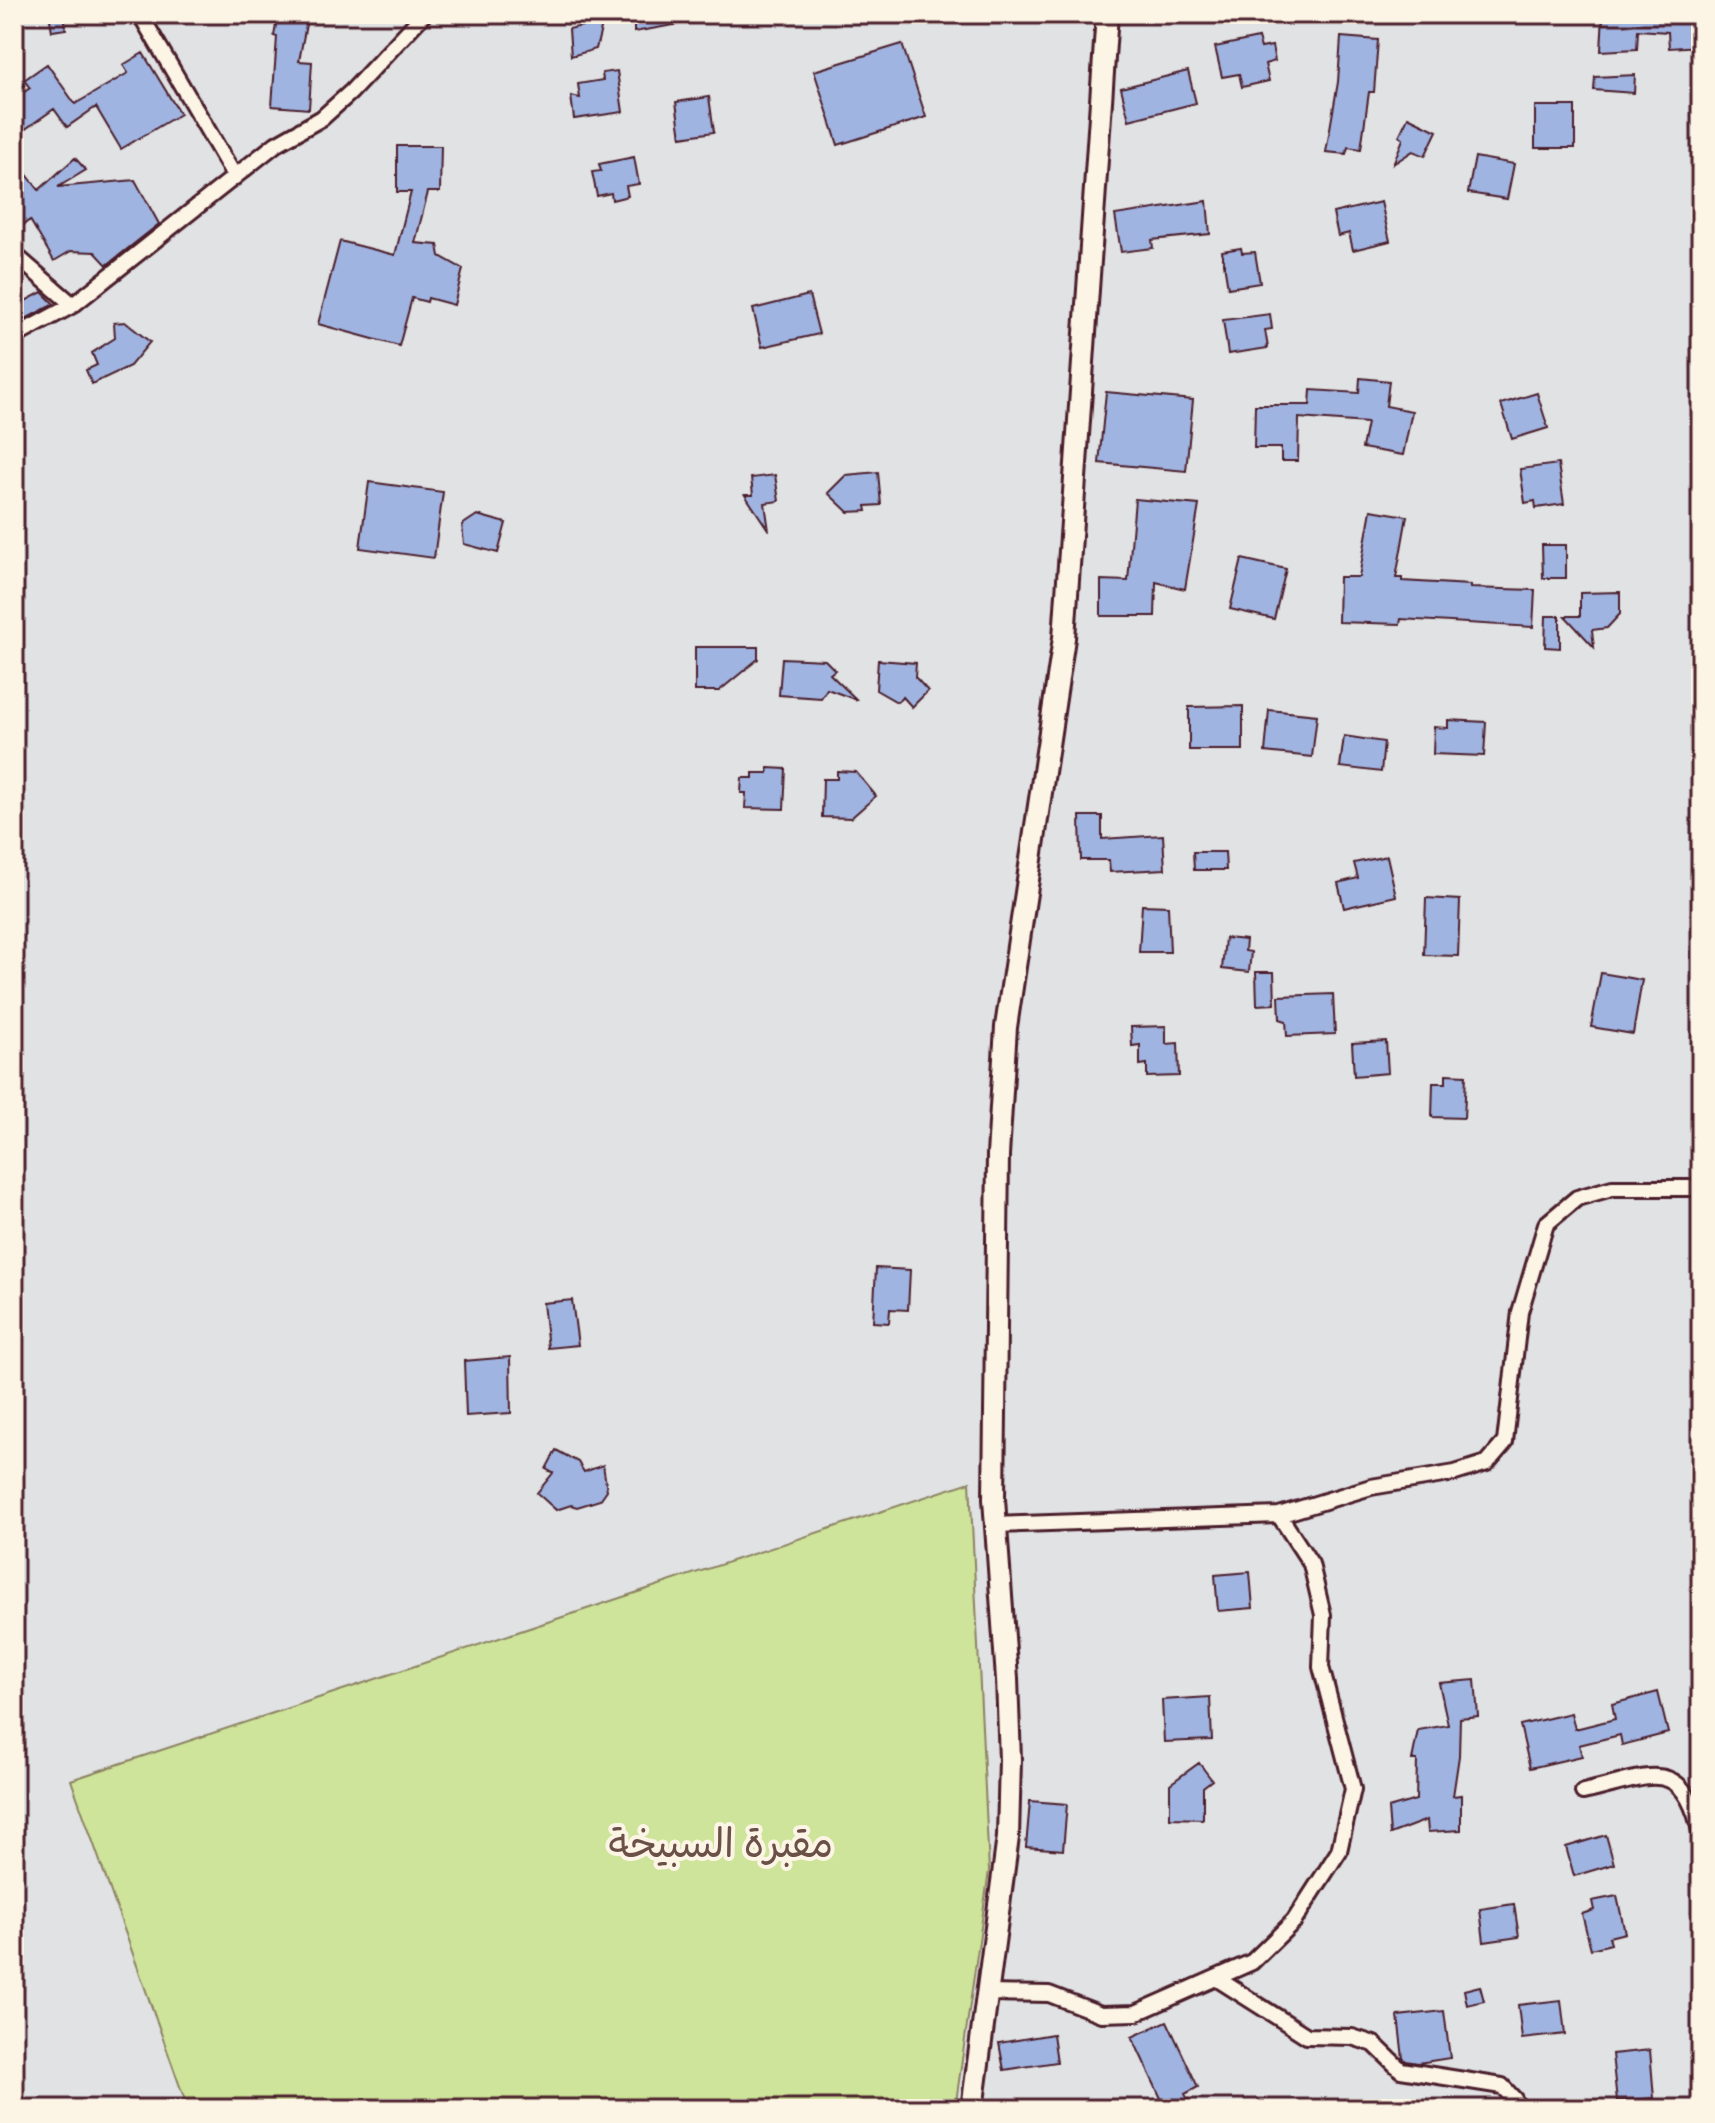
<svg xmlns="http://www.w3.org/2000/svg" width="1715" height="2123" viewBox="0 0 1715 2123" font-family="Caveat,'Playpen Sans Arabic',sans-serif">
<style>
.green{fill:#cde49a;stroke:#8c8262;stroke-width:2}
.building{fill:#a0b4e2;stroke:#4a1f2b;stroke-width:2}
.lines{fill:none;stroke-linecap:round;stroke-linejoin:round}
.street-casing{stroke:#4a1f2b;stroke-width:20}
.secondary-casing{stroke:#4a1f2b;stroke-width:26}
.street{stroke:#fcf5e5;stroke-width:14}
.secondary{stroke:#fcf5e5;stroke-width:20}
.labels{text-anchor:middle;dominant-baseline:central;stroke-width:8;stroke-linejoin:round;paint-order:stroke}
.park-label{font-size:40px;fill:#6b5047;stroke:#fcf5e5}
</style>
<rect width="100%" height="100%" fill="#e0e2e4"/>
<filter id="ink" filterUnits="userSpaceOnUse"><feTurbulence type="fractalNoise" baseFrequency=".0125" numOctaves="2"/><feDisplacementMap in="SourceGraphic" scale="16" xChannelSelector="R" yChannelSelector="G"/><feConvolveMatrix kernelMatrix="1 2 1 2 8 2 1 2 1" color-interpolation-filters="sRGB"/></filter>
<g filter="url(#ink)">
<path class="green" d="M970,1482L989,1871L955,2109H188L71,1780Z"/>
<path class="building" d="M49,14H64L66,29L52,31Z
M278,14H308L299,61L312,62L309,109L272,106L277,37L274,36Z
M634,14H690L691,22L634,32Z
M1603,14H1690V21L1700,20L1701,46L1669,48L1668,32L1638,30L1637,49L1601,51Z
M603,21L596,49L571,56L569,29Z
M1341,37L1378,40L1374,92H1369L1361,149L1348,147L1346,154L1326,152L1338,82Z
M1258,38L1261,48L1272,46L1275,61L1265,64L1269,81L1242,87L1239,74L1222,77L1215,47Z
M902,44L926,117L838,145L814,71Z
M143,53L180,114L121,149L96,107L67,127L54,109L14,137V99L30,88L24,80L47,64L75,104L128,73L123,65Z
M617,71L623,112L574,119L571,96L580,98L578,84L603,80L602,73Z
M1188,71L1196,103L1129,120L1121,88Z
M1635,75L1634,93L1594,90L1595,77Z
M709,97L714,132L681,137L676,102Z
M1535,106H1575V148H1535Z
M1408,117L1437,131L1425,156L1413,151L1393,164L1403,139L1399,136Z
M397,146H441L440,192H428L415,243L438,245L440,256L463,269L454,305L428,298L427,302L412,298L399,346L318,324L340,241L395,255L411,192H397Z
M634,157L639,184L626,186L628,196L612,200L611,193L597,196L592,172L601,171L599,164Z
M1475,157L1514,164L1507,199L1468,193Z
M14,158L39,190L75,158L86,170L58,187L135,180L159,224L107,265L95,252L71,251L54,261L30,220L23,225L14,213Z
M1207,201L1210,234L1152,240L1153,248L1121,252L1115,215Z
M1381,202L1390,241L1353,250L1349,233L1338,236L1333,213Z
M1241,248L1242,253L1255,252L1260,283L1228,288L1222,251Z
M42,292L54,304L18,323L14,315V307Z
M809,295L819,334L762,347L753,309Z
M1270,314L1272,329L1265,330L1268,348L1228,354L1223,320Z
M125,322L150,342L130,366L92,384L86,370L97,365L92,353L115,338L114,323Z
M1360,378L1389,381L1386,406L1412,411L1403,455L1362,448L1367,423L1299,418L1298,461H1281V448H1254L1255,405H1310L1311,390L1359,393Z
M1106,392L1193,400L1186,471L1099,463Z
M1537,393L1548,428L1512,439L1501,404Z
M1558,464L1564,504L1536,508L1535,501L1525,503L1520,469Z
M878,472L881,505L866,506L867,511L848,512L828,493L846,475Z
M775,475L779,501L765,503L769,531L745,495H753L751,478Z
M369,482L443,492L434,558L360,548Z
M1135,499L1199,505L1185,589L1156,582L1155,616H1101V580L1128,581Z
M1371,510L1407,516L1396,578H1402V581L1470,585V588L1535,590L1533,627L1401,619L1400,624L1338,622L1339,577H1359Z
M477,515L506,523L498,553L464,544L462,525Z
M1542,545H1566V578H1543Z
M1242,559L1286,569L1274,619L1230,609Z
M1620,592V614L1607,628L1592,630L1594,647L1565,616H1580V593Z
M1546,616H1560V648L1545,647Z
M695,647H758V659L719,691H695Z
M782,658L825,660L835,670L830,674L857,700L827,689L821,698L779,695Z
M878,660L916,663L915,677L928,691L912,707L903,697L897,702L876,690Z
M1243,706V750H1189V707Z
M1269,710L1317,715L1312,757L1265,752Z
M1448,720L1486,722L1484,756L1433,754L1434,727L1448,728Z
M1344,736L1384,742L1381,772L1340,767Z
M768,768L786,769L784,809L745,808L746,793H741L742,778H753V773H768Z
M837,771L856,772L876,796L851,818L822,817L823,779H837Z
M1080,816H1102V839L1163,835L1165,869L1110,872L1109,860H1081Z
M1193,852H1225L1226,870H1194Z
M1387,856L1396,896L1344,908L1338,883L1358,878L1354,863Z
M1426,898L1460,900L1458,956L1424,955Z
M1142,905L1168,906L1170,952H1139Z
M1225,938L1246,940L1245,951L1251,952L1249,972L1222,969Z
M1256,972H1274L1275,1004L1257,1005Z
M1601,973L1642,980L1633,1034L1591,1027Z
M1333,994L1335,1034L1287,1036L1286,1021L1280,1019L1279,996Z
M1166,1026V1044L1178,1043L1179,1076L1147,1077V1064L1140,1065V1045L1132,1046L1131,1027Z
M1386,1041L1388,1073L1354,1076L1352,1043Z
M1446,1074L1466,1075L1464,1118L1432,1117L1433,1083H1446Z
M876,1268L910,1270L908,1310L890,1309L889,1323L873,1322Z
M572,1300L578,1345L548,1348L543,1303Z
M510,1357L511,1413L466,1416L464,1361Z
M556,1450L578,1462L584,1472L603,1465L607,1490L600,1500L577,1507L571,1505L556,1510L537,1493L553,1473L546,1469Z
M1250,1572L1253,1608L1218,1611L1215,1575Z
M1475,1680L1478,1716L1460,1718L1459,1756L1453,1796L1461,1795V1830L1428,1832L1427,1820L1390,1834L1388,1808L1416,1800L1417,1760H1412L1418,1730L1448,1725L1439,1683Z
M1658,1692L1668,1733L1622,1745L1620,1735L1579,1745L1582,1756L1530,1768L1520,1725L1571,1713L1575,1729L1615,1719L1612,1704Z
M1210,1697L1212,1740L1164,1742L1162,1700Z
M1199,1763L1212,1780L1203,1787V1819L1170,1818V1784Z
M1030,1801L1067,1804L1063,1850L1026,1847Z
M1606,1835L1614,1864L1574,1876L1566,1847Z
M1617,1896L1625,1933L1609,1937L1611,1944L1591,1949L1582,1914L1594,1910L1592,1901Z
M1514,1904L1519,1937L1484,1942L1480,1909Z
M1480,1986L1484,2001L1467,2005L1464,1990Z
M1561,2000L1565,2034L1522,2039L1518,2005Z
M1444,2011L1450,2058L1418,2063L1406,2061L1403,2058L1398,2016Z
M1167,2021L1198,2087L1185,2094L1190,2103L1178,2109H1166L1132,2037Z
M1053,2034L1057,2062L1004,2070L999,2043Z
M1650,2050L1654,2098L1617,2101L1612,2054Z"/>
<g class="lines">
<g class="street-casing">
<path id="street" d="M140,14L235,177
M14,254L73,305
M14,337L73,305L276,144L322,118L351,92L424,14
M1279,1515L1371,1487L1455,1473L1487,1463L1505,1442L1520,1312L1546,1224L1577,1198L1612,1188H1701
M1583,1792C1647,1778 1683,1752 1701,1835
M1216,1978L1307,2036L1352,2037L1374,2044L1401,2070L1502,2086L1514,2099L1519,2109
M987,1993L1049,1994L1101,2014L1136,2013L1252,1962L1294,1921L1339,1851L1353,1789L1321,1667L1323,1615L1311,1564L1279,1515L995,1525"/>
</g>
<g class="secondary-casing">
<path id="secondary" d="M972,2109L1008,1837L1010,1760L1007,1679L994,1499L998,1155L1006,1027L1064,638L1107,14"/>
</g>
<use href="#street" class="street"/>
<use href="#secondary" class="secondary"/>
</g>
</g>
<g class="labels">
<g class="park-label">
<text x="721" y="1844">مقبرة السبيخة</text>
</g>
</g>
<rect width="1715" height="2123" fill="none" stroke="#fcf5e5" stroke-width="48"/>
<rect x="24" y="24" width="1667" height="2075" fill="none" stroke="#4a1f2b" stroke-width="3" filter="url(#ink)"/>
</svg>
